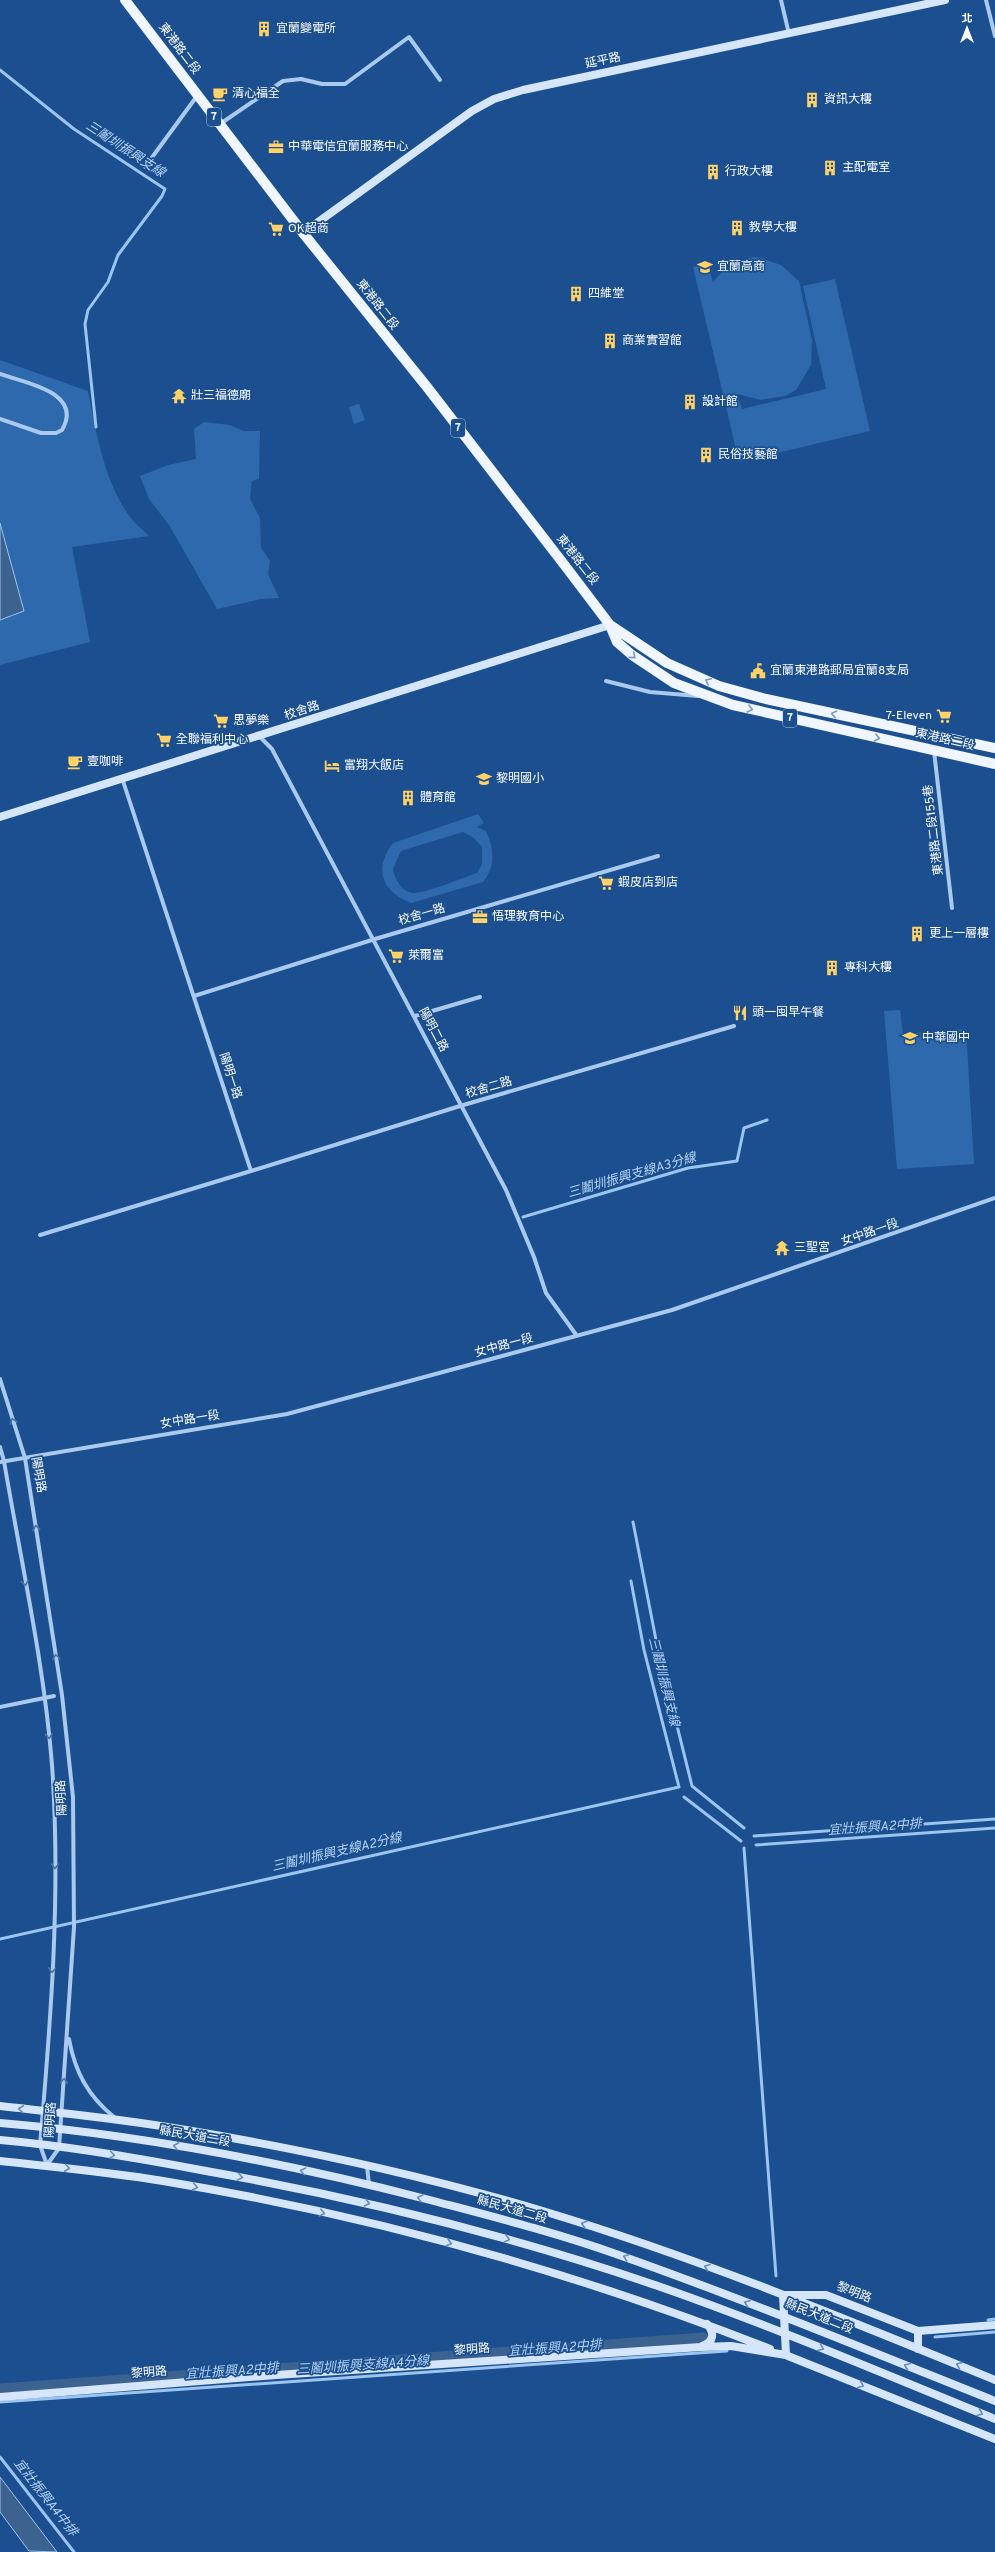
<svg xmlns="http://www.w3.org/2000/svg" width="995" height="2552" viewBox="0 0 995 2552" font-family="Overpass,'Noto Sans TC',sans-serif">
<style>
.green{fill:#2e69ad;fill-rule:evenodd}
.water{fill:#3c6290;stroke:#9cc4f0}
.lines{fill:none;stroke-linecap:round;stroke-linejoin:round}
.stream{stroke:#9cc4f0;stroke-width:3}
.canal{stroke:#3c6290;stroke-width:11}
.street{stroke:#a9c9ee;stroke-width:4}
.secondary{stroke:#d6e6fa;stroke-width:8}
.primary{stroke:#f0f6ff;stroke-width:10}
.oneway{stroke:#7b9ac1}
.oneway2{stroke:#4674ac}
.oneway3{stroke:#668bba}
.labels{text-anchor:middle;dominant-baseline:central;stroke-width:3.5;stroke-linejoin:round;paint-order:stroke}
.shield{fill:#1b4f8f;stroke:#bbcadd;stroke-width:1}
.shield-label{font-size:11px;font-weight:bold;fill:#fff}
.poi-label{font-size:12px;fill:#fff;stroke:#1b4f8f;text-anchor:start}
.street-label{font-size:12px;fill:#fff;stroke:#1b4f8f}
.water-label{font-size:13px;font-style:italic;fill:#b5d3f5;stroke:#1b4f8f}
</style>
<rect width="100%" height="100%" fill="#1b4f8f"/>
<path class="green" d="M758,257L781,265L799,281L812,340L811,365L796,390L785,396L761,400L737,394L742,409L826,389L803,286L835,279L870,431L739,462L693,267L708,264L713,282C727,266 737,258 758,257Z
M0,360L88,391C96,431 104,480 128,514C133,522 142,529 149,536L72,547L90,642L0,665Z
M359,404L365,420L354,424L349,407Z
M204,422L230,425L243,431H260L259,479L252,481L250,499L260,518L261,548L270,561L268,574L279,598L261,599L217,609L169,525L149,499L140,476L168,465L196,459L194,429Z
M478,814L484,823L477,827L486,831C494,848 496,867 483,882L411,903C382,892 373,869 393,843ZM463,832L474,838L482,847V864L477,873C462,878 427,893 414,893C402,893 394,878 393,869L401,851Z
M900,1010L903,1034L966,1029L974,1164L897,1169L884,1011Z"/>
<path class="water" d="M0,523L24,611L0,620Z
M0,2477L54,2548L57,2552L29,2551L0,2512Z"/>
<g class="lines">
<path class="stream" d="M0,70L74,129L165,189L162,196L118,255L108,282L88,310L85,324L96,427
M523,1217L688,1168L737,1161L744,1128L767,1120
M633,1522L657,1645L692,1786L744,1828
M684,1797L741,1841
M754,1836L995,1819
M756,1845L995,1828
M744,1848L776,2276
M0,1939L679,1787L644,1650L631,1581
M988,2320L995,2319
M935,2337L995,2332
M0,2402L727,2351
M0,2457L74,2552"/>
<path class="canal" d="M0,2389L703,2338"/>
<path class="street" d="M781,0L789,34
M986,0L995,36
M220,124L283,81L301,79L322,84H345L409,37L440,80
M145,167L197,96
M0,374C25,383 84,392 62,430L56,433H41L0,419
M606,681L650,692L698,696
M260,737L272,749L506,1190L534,1257L546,1293L577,1336
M934,751L952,908
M194,996L375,939L658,856
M415,1016L480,997
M251,1171L460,1106L734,1026
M40,1235L251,1171L122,778
M0,1379L25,1458L62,1695L73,1797L74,1927L59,2148L47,2165
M0,1447L4,1461C21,1562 44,1663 52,1765C61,1891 51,2019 40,2145L47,2165
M0,1462L287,1414L343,1399L672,1310L995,1198
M0,1707L54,1696
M69,2039C75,2072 88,2096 114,2117
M367,2166L369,2185"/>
<path class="secondary" d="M303,233L472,111L494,99L523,90L945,0
M0,817L610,625
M0,2106C62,2113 124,2119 186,2130C307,2150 429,2177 546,2212C699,2258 848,2320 995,2380
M0,2123C143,2135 286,2163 426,2199C490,2216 554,2232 616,2254C744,2299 869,2351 995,2401
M0,2140C69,2146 138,2158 206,2171C358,2198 509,2235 655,2285C770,2325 882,2373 995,2419
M0,2161C54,2167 109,2172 163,2181C369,2215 575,2272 770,2349
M918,2331V2349
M702,2346C714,2342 715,2333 707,2324
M783,2354L995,2439
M0,2397L276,2375L701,2347L731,2346L786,2355L783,2295H826L918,2331L995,2325"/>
<path class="primary" d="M125,0L303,233L427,387L566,567L610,625L617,642L632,655L674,683L733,705L995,764
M610,625L667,663L719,686L766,699L995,748"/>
</g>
<defs><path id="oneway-chevron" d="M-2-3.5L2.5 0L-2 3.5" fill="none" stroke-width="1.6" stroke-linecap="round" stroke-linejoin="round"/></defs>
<g class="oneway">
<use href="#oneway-chevron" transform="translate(633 656) rotate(40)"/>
<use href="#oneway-chevron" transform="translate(708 681) rotate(-155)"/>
<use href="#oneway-chevron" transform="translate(750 709) rotate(14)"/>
<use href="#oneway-chevron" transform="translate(834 714) rotate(-168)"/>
<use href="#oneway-chevron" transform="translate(877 738) rotate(13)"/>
</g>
<g class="oneway2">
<use href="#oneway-chevron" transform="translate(13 1421) rotate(-108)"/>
<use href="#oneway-chevron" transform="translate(36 1528) rotate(-99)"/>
<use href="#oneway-chevron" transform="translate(25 1583) rotate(80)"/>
<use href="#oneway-chevron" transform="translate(56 1657) rotate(-99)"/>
<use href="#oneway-chevron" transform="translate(49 1736) rotate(84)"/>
<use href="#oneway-chevron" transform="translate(55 1866) rotate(90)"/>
<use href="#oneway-chevron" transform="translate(52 1970) rotate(93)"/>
<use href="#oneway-chevron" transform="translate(64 2081) rotate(-86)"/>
</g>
<g class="oneway3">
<use href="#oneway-chevron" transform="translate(21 2109) rotate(-174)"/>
<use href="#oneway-chevron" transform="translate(176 2146) rotate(-169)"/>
<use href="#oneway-chevron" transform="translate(112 2155) rotate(8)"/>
<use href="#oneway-chevron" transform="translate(67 2168) rotate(7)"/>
<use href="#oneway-chevron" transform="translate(303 2171) rotate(-168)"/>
<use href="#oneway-chevron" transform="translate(240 2177) rotate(10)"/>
<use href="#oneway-chevron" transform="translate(195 2187) rotate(11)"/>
<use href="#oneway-chevron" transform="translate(420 2198) rotate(-166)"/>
<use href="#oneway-chevron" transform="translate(367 2203) rotate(13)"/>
<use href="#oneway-chevron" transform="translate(322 2213) rotate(13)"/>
<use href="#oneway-chevron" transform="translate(584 2224) rotate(-162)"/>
<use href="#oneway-chevron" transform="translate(507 2239) rotate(15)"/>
<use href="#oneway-chevron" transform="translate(449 2243) rotate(16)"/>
<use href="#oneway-chevron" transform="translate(626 2257) rotate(-160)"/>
<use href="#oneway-chevron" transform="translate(707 2267) rotate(-160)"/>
<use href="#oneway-chevron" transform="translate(747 2303) rotate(-160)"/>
<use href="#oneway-chevron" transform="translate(821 2348) rotate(22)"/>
<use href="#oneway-chevron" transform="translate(959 2365) rotate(-158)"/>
<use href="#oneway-chevron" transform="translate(907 2366) rotate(-158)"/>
<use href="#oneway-chevron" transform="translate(861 2385) rotate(22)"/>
<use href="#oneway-chevron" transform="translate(980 2413) rotate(22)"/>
</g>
<defs>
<g id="building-bare" transform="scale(1.2)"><path d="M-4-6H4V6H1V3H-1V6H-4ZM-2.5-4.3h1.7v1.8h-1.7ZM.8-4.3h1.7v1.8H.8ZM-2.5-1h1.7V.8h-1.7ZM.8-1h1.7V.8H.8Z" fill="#ffd166" stroke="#1b4f8f" stroke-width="2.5" paint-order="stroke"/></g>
<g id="cafe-bare" transform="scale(1.2)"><path d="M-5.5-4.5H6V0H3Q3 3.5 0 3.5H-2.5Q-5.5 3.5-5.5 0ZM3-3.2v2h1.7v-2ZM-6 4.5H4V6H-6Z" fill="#ffd166" stroke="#1b4f8f" stroke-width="2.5" paint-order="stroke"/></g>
<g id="office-bare" transform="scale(1.2)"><path d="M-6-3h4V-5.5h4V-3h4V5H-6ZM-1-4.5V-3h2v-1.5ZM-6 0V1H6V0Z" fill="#ffd166" stroke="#1b4f8f" stroke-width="2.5" paint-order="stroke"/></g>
<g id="supermarket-bare" transform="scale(1.2)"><path d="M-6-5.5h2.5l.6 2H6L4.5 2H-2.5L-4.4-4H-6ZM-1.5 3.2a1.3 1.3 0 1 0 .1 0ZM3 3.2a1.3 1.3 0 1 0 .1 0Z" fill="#ffd166" stroke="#1b4f8f" stroke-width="2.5" paint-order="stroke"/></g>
<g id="school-bare" transform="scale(1.2)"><path d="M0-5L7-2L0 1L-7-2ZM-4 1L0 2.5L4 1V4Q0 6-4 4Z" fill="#ffd166" stroke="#1b4f8f" stroke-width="2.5" paint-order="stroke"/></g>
<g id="temple-bare" transform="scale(1.2)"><path d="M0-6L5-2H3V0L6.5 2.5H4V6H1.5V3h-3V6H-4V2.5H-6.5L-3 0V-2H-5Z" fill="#ffd166" stroke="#1b4f8f" stroke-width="2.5" paint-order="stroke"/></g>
<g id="civic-bare" transform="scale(1.2)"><path d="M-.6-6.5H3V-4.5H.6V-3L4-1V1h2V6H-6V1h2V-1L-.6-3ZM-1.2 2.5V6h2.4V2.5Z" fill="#ffd166" stroke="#1b4f8f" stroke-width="2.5" paint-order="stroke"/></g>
<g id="hotel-bare" transform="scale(1.2)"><path d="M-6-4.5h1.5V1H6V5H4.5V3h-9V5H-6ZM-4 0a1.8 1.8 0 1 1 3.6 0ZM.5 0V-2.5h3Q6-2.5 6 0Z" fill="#ffd166" stroke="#1b4f8f" stroke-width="2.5" paint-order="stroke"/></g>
<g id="restaurant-bare" transform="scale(1.2)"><path d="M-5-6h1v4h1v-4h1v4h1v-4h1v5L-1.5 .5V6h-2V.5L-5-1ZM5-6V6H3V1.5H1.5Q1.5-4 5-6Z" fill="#ffd166" stroke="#1b4f8f" stroke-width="2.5" paint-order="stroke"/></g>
</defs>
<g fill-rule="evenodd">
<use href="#building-bare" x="264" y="29"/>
<use href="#cafe-bare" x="220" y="94"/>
<use href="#building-bare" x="812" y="100"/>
<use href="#office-bare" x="276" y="147"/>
<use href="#building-bare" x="830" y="168"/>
<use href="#building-bare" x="713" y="172"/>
<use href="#building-bare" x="737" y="228"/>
<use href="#supermarket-bare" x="276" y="229"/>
<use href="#school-bare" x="705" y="267"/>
<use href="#building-bare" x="576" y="294"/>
<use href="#building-bare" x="610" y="341"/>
<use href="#temple-bare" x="179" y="396"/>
<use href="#building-bare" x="690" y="402"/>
<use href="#building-bare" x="706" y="455"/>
<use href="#civic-bare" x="758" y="671"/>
<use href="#supermarket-bare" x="944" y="716"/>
<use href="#supermarket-bare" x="221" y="721"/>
<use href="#supermarket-bare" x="164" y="740"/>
<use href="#cafe-bare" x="75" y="762"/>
<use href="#hotel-bare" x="332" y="766"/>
<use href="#school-bare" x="484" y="779"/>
<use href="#building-bare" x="408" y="798"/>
<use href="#supermarket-bare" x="606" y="883"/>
<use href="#office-bare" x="480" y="917"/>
<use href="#building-bare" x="917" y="934"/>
<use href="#supermarket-bare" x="396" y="956"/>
<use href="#building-bare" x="832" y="968"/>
<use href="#restaurant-bare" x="740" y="1013"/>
<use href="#school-bare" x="910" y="1038"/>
<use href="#temple-bare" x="782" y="1248"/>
</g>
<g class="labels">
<g class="shield">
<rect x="207" y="108" width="14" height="18" rx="3"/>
<rect x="451" y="419" width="14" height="18" rx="3"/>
<rect x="783" y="709" width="14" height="18" rx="3"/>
</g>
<g class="shield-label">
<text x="214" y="117">7</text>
<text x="458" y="428">7</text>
<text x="790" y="718">7</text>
</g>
<g class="poi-label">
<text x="276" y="29">宜蘭變電所</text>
<text x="232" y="94">清心福全</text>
<text x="824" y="100">資訊大樓</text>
<text x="288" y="147">中華電信宜蘭服務中心</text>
<text x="842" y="168">主配電室</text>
<text x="725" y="172">行政大樓</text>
<text x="749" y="228">教學大樓</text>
<text x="288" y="229">OK超商</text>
<text x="717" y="267">宜蘭高商</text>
<text x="588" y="294">四維堂</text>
<text x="622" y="341">商業實習館</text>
<text x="191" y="396">壯三福德廟</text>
<text x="702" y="402">設計館</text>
<text x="718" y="455">民俗技藝館</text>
<text x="770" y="671">宜蘭東港路郵局宜蘭8支局</text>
<text x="932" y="716" text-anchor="end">7-Eleven</text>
<text x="233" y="721">思夢樂</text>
<text x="176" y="740">全聯福利中心</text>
<text x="87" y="762">壹咖啡</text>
<text x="344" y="766">富翔大飯店</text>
<text x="496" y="779">黎明國小</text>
<text x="420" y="798">體育館</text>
<text x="618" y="883">蝦皮店到店</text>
<text x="492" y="917">悟理教育中心</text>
<text x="929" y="934">更上一層樓</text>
<text x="408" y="956">萊爾富</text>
<text x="844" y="968">專科大樓</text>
<text x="752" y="1013">頭一囤早午餐</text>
<text x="922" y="1038">中華國中</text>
<text x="794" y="1248">三聖宮</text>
</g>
<g class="street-label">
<text transform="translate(179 49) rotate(53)">東港路二段</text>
<text transform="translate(603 61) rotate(-12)">延平路</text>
<text transform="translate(377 305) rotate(52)">東港路二段</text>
<text transform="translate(577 560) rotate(52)">東港路二段</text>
<text transform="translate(302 711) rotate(-18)">校舍路</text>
<text transform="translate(945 740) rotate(13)">東港路二段</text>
<text transform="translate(934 830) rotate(-97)">東港路二段155巷</text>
<text transform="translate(422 915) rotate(-16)">校舍一路</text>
<text transform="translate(433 1030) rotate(62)">陽明二路</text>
<text transform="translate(230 1076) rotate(72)">陽明一路</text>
<text transform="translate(489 1088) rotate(-16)">校舍二路</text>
<text transform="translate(870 1233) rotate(-19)">女中路一段</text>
<text transform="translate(504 1346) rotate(-15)">女中路一段</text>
<text transform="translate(190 1420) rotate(-9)">女中路一段</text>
<text transform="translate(38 1475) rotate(80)">陽明路</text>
<text transform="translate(62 1798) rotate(-93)">陽明路</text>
<text transform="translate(51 2120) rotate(-86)">陽明路</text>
<text transform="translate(195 2137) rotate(10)">縣民大道二段</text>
<text transform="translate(512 2210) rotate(16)">縣民大道二段</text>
<text transform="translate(854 2293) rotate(21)">黎明路</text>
<text transform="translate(819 2317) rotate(22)">縣民大道二段</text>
<text transform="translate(472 2350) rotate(-4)">黎明路</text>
<text transform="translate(149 2373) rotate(-4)">黎明路</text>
</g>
<g class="water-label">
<text transform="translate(125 150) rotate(33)">三鬮圳振興支線</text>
<text transform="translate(632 1176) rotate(-16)">三鬮圳振興支線A3分線</text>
<text transform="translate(663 1682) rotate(76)">三鬮圳振興支線</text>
<text transform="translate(875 1828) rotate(-4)">宜壯振興A2中排</text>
<text transform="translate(337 1853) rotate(-13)">三鬮圳振興支線A2分線</text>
<text transform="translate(555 2349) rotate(-4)">宜壯振興A2中排</text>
<text transform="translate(363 2366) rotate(-4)">三鬮圳振興支線A4分線</text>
<text transform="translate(232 2372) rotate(-4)">宜壯振興A2中排</text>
<text transform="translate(45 2498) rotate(52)">宜壯振興A4中排</text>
</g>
</g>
<g transform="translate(967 28)" stroke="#1b4f8f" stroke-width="3" paint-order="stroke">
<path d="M0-3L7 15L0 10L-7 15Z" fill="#ffffff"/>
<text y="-6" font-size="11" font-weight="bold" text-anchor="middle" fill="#ffffff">北</text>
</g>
</svg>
